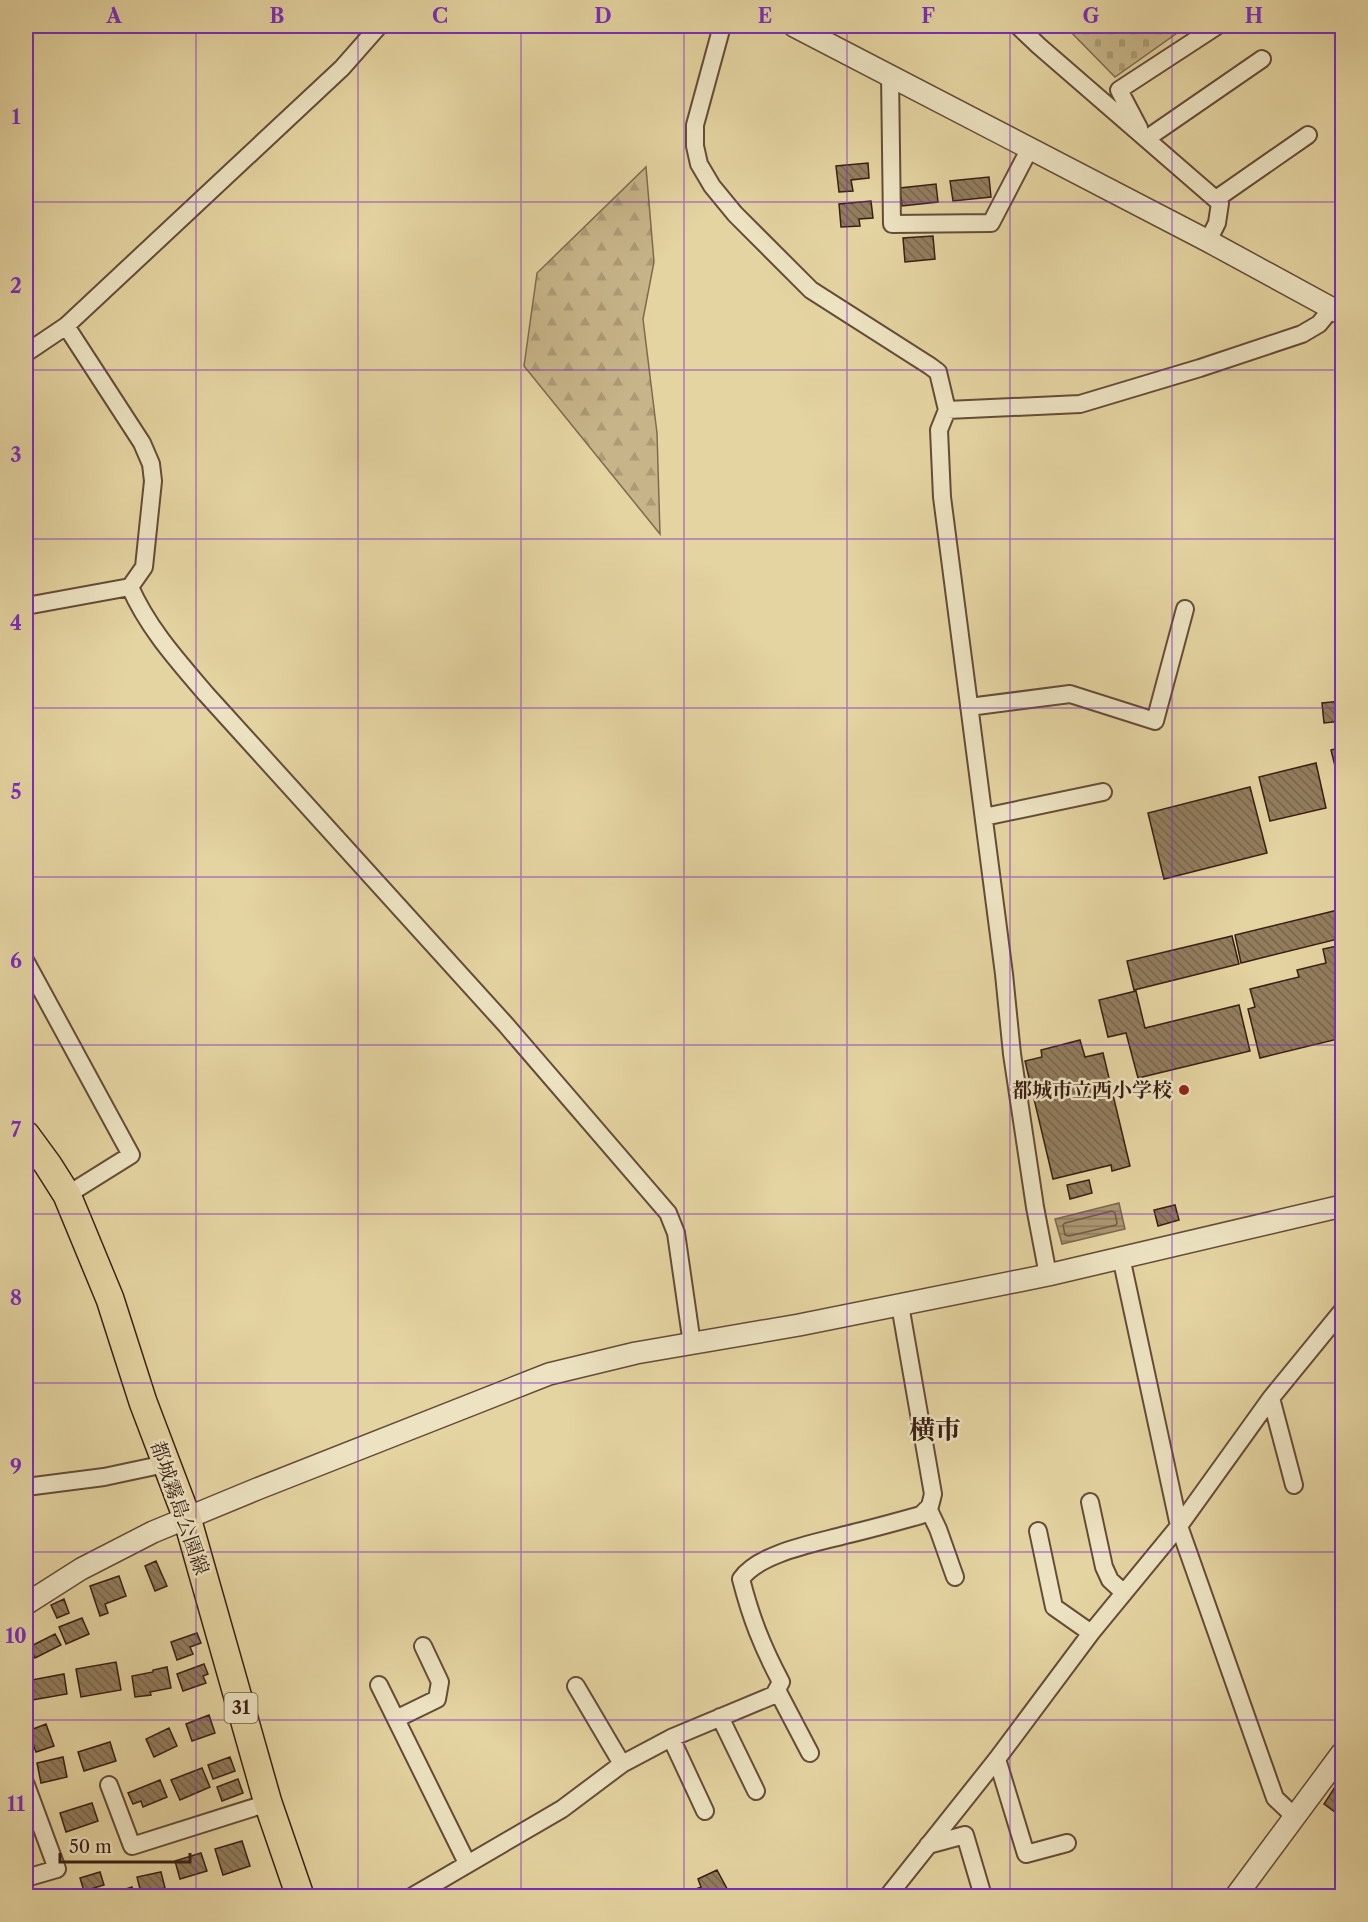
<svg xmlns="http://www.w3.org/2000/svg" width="1368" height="1922" viewBox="0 0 1368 1922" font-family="'Libre Caslon Text','Noto Serif JP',serif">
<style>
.forest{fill:url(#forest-firs);stroke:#806a4e;stroke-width:1.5}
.cemetery{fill:url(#cemetery-stones);stroke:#806a4e;stroke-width:1.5}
.water{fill:url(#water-rules);stroke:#7d664c;stroke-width:1.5}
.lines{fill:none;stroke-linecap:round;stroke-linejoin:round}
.shore{stroke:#725a42;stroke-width:1.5}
.building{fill:url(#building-back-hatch);stroke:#391f14;stroke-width:1.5}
.minor-casing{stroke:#644c37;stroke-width:20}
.tertiary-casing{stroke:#644c37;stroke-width:24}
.primary-casing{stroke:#391f14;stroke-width:30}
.minor{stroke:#ede3c2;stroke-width:16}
.tertiary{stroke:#ede3c2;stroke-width:21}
.primary{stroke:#e4d4a1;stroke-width:27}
.grid{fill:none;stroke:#7b2cbf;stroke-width:1.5;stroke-opacity:0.55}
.poi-dot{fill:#8f2418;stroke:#ede3c2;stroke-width:2}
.labels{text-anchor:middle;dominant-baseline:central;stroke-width:5;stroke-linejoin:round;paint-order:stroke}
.shield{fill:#ede3c2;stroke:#6f5a48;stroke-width:1.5}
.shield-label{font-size:18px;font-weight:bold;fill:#391f14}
.poi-label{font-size:20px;font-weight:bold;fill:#391f14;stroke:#ede3c2;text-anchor:end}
.street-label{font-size:20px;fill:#391f14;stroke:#ede3c2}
.district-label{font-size:26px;font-weight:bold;fill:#391f14;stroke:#ede3c2}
.neatline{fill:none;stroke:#7b2cbf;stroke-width:2}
.grid-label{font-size:20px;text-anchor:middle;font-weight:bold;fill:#7b2cbf}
</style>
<defs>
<pattern id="forest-firs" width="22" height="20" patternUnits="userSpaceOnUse" patternTransform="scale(1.5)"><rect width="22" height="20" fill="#c7b589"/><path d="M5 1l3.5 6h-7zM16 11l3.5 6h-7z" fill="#ac9b75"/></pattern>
<pattern id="cemetery-stones" width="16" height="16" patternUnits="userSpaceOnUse" patternTransform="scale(1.5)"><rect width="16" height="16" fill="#c7b589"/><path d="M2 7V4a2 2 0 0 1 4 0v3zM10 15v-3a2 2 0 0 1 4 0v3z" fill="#ac9b75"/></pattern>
<pattern id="water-rules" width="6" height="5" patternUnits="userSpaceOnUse" patternTransform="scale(1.5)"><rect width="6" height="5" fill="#aa9671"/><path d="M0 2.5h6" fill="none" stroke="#8b7a5c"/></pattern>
<pattern id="building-back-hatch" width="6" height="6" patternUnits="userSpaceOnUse" patternTransform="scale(1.5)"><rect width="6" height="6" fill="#927d5d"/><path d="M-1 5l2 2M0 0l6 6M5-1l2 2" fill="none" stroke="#78664c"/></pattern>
</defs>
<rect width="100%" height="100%" fill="#e4d4a1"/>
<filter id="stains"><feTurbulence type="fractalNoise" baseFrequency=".00333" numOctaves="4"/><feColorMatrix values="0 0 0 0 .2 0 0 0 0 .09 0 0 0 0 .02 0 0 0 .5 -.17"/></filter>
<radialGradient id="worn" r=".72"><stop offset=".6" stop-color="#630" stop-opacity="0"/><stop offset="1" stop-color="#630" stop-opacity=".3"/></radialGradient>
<path class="forest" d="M646,167L654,262L643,319L657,433L660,534L524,366L537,273Z"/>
<path class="cemetery" d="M1065,26H1187L1115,77Z"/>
<path class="water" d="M1119,1203L1125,1229L1062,1244L1055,1219Z"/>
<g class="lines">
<path class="shore" d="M1112,1211L1115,1213L1117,1223L1116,1225L1069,1236L1065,1235L1063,1225L1065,1223Z"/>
</g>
<path class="building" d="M868,163L869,178L851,180L853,191L839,192L836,166Z
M989,177L991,197L953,201L950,181Z
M936,184L938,202L902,206L900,188Z
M871,201L873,218L859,219L860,226L841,227L839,204Z
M933,236L935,259L905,262L903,238Z
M1342,701V721L1324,723L1322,703Z
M1342,747V765L1335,766L1331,750Z
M1316,763L1326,808L1270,821L1259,777Z
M1250,787L1267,853L1164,879L1148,813Z
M1342,909V938L1241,963L1235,935Z
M1232,936L1239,964L1134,990L1127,961Z
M1342,945V1038L1260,1058L1248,1009L1255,1007L1250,989L1299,977L1297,970L1326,963L1323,949Z
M1136,991L1145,1028L1239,1005L1250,1051L1138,1078L1126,1033L1108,1037L1099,1000Z
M1080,1040L1085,1057L1103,1053L1130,1166L1112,1171L1111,1165L1053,1179L1025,1061L1042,1057L1041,1050Z
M1089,1180L1092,1193L1070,1199L1067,1185Z
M1175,1205L1179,1220L1158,1226L1154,1210Z
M156,1561L167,1586L155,1591L145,1566Z
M119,1576L126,1596L105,1604L108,1613L100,1616L90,1586Z
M64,1599L69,1613L57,1618L51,1605Z
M82,1618L89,1634L66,1644L59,1627Z
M197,1633L201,1643L190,1647L193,1654L177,1660L171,1642Z
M55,1634L61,1645L35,1658L29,1647Z
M27,1649L33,1661L26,1665V1650Z
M116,1662L121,1690L81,1697L76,1669Z
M204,1664L208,1674L203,1676L206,1683L183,1691L177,1674Z
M167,1667L171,1688L150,1692L151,1695L135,1697L132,1676L153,1672V1670Z
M64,1674L67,1694L26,1701V1681Z
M209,1715L215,1733L192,1741L186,1724Z
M46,1724L54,1746L36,1752L28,1731Z
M169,1728L177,1746L154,1757L146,1739Z
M110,1742L116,1761L84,1771L78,1752Z
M63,1757L67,1777L41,1783L37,1763Z
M230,1757L235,1771L213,1779L208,1765Z
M202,1768L210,1787L180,1800L171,1780Z
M238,1779L243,1793L222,1801L217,1787Z
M160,1780L167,1797L143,1807L141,1801L133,1804L128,1793Z
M1335,1787L1342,1793V1817L1324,1804Z
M92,1803L98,1821L66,1832L60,1813Z
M242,1841L250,1866L223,1875L215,1849Z
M201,1853L207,1871L180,1879L175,1861Z
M717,1870L731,1896H679L701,1887L698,1879Z
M100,1872L104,1885L84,1891L80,1878Z
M161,1872L165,1888L141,1893L137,1877Z
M132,1887L135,1896H115L114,1893Z"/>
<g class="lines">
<g class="minor-casing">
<path id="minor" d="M722,26L695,125V146L699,164L712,186L735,214L811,290L930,366L938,372L947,410L939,430L942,497L1004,974L1012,1054L1035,1207L1048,1275
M1018,26L1039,46L1220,203L1217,223L1208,241
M890,74L892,224L991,223L1030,148
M1139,128L1119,90L1217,26
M1146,139L1262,59
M1216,199L1308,135
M66,326L142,443L151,464L153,481L144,567L130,587C148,628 177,660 206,694L506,1025L668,1213L676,1233L692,1344
M26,353L66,326L342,68L379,26
M947,410L1080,404L1200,368L1302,334L1319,324L1332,308
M26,606L130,587
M969,707L1070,694L1155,721L1185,609
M984,817L1103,792
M26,962L131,1155L67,1195
M1121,1257L1179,1526L1275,1798L1294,1816
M1271,1398L1294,1485
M26,1487L104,1477L165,1464
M1090,1502L1104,1567L1110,1580L1124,1593
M928,1508L938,1529L955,1577
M1038,1531L1054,1607L1091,1633
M379,1685L467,1863
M576,1686L622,1764
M777,1690L810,1753
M720,1717L756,1791
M396,1719L437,1699L440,1682L423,1646
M671,1738L705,1811
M997,1759L1026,1854L1067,1843
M26,1785L57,1869L26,1878
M109,1785L132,1846L268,1803
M928,1845L965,1835L983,1896
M413,1896L562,1809L622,1764L671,1738L774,1695L781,1682C762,1646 751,1618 741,1579C759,1553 816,1543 845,1535C871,1529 896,1522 921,1515L930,1506L933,1494L900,1305
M888,1896L997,1759L1091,1633L1179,1526L1271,1398L1342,1311"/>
</g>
<g class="tertiary-casing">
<path id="tertiary" d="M794,26L1208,241L1342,314
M26,1604L81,1569L153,1532L257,1489L549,1374L636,1353L799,1325L1048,1275L1342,1206
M1236,1896L1342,1753"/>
</g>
<g class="primary-casing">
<path id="primary" d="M26,1135L48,1165L67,1195L110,1299L143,1402L187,1518L268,1803L300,1896"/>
</g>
<use href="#minor" class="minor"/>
<use href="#tertiary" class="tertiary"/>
<use href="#primary" class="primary"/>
</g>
<path class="grid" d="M196,26V1896M358,26V1896M521,26V1896M684,26V1896M847,26V1896M1010,26V1896M1172,26V1896M26,202H1342M26,370H1342M26,539H1342M26,708H1342M26,877H1342M26,1045H1342M26,1214H1342M26,1383H1342M26,1552H1342M26,1720H1342"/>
<circle class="poi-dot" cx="1184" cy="1090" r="6"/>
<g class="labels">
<rect class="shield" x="224.5" y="1693" width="33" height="30" rx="4.5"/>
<g class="shield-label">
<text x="241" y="1708">31</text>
</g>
<g class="poi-label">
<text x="1172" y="1090">都城市立西小学校</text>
</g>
<g class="street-label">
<text transform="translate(180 1508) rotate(71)">都城霧島公園線</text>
</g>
<g class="district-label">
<text x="935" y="1430">横市</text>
</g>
</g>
<rect width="1368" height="1922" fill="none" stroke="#e4d4a1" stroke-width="66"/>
<path d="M60 1853v9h130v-9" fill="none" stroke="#391f14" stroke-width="3"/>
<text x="69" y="1853" font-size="18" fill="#391f14" stroke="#ede3c2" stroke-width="4.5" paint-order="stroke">50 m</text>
<rect x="33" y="33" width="1302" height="1856" class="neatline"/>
<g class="grid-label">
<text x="114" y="23">A</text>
<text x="277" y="23">B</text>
<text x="440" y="23">C</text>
<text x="603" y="23">D</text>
<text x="765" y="23">E</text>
<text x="928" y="23">F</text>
<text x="1091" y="23">G</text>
<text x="1254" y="23">H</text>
<text x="16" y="124">1</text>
<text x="16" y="293">2</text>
<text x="16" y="462">3</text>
<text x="16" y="630">4</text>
<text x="16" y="799">5</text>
<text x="16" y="968">6</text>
<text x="16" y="1137">7</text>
<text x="16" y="1305">8</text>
<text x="16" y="1474">9</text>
<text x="16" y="1643">10</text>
<text x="16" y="1811">11</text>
</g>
<rect width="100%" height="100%" filter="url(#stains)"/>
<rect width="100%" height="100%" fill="url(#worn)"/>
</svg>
